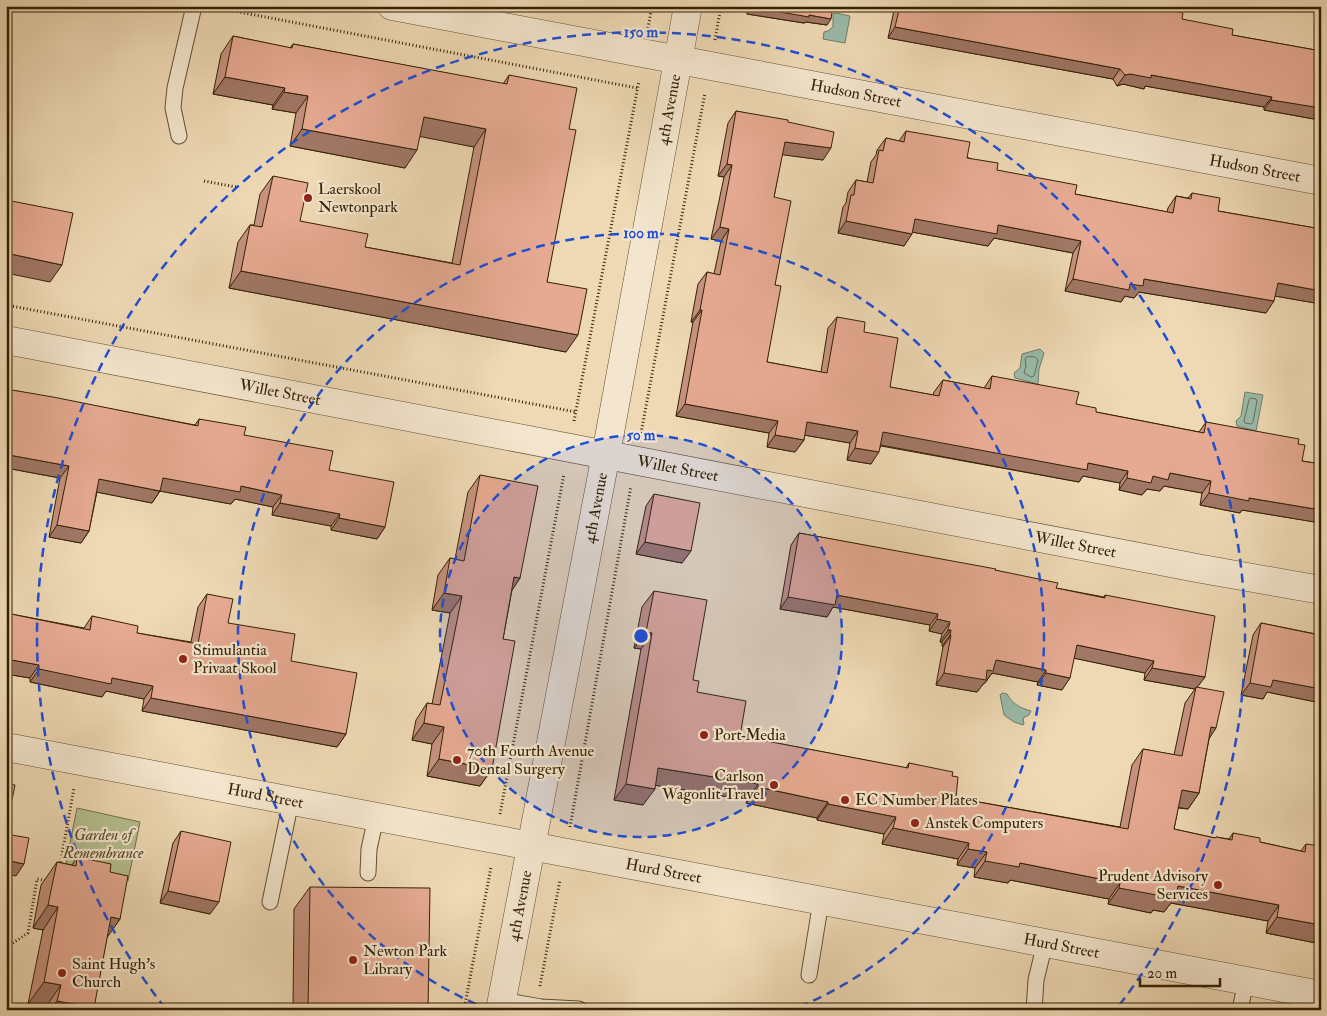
<svg xmlns="http://www.w3.org/2000/svg" width="1327" height="1016" viewBox="0 0 1327 1016" font-family="'IM FELL Double Pica',serif">
<style>
.green{fill:#b5c090;stroke:#74704a}
.water{fill:#99baaa;stroke:#717d68}
.lines{fill:none;stroke-linecap:round;stroke-linejoin:round}
.shore{stroke:#666e58;stroke-width:1}
.service-casing{stroke:#624f31;stroke-width:17}
.minor-casing{stroke:#624f31;stroke-width:29}
.path{stroke:#342105;stroke-width:3;stroke-dasharray:1 2.5;stroke-linecap:butt}
.service{stroke:#f4e6ce;stroke-width:15}
.minor{stroke:#f4e6ce;stroke-width:28}
.wall{fill:#c6927e;stroke:#342105}
.shaded-wall{fill:#a17766;stroke:#342105}
.building{fill:#e6aa92;stroke:#342105}
.ring{fill:none;stroke:#1d4ed8;stroke-width:2.5;stroke-dasharray:9 6}
.poi-dot{fill:#8f2418;stroke:#f4e6ce;stroke-width:2}
.labels{text-anchor:middle;dominant-baseline:central;stroke-width:4.5;stroke-linejoin:round;paint-order:stroke}
.street-label{font-size:16px;fill:#342105;stroke:#f4e6ce}
.poi-label{font-size:16px;fill:#342105;stroke:#f4e6ce;text-anchor:start}
.park-label{font-size:16px;font-style:italic;fill:#544928;stroke:#f4e6ce}
.centre{fill:#1d4ed8;stroke:#f4e6ce;stroke-width:2.5}
.ring-label{font-size:15px;text-anchor:middle;font-weight:bold;fill:#1d4ed8;stroke:#f4e6ce;stroke-width:4.5;stroke-linejoin:round;paint-order:stroke}
</style>
<rect width="100%" height="100%" fill="#eed9b4"/>
<filter id="stains"><feTurbulence type="fractalNoise" baseFrequency=".004" numOctaves="4"/><feColorMatrix values="0 0 0 0 .2 0 0 0 0 .09 0 0 0 0 .02 0 0 0 .5 -.17"/></filter>
<radialGradient id="worn" r=".72"><stop offset=".6" stop-color="#630" stop-opacity="0"/><stop offset="1" stop-color="#630" stop-opacity=".3"/></radialGradient>
<path class="green" d="M77,808L140,822L128,881L65,868Z"/>
<path class="water" d="M836,13L850,16L845,43L823,39L824,32L828,31L833,27V14Z
M1040,349L1044,353L1039,369L1038,384L1015,378L1014,373L1020,368L1022,354Z
M1245,392L1263,395L1256,431L1237,426L1236,421L1241,416Z
M1002,693L1007,694C1013,705 1021,708 1031,711L1029,715L1023,718L1024,724L1023,725L1014,722L1004,715L1000,695Z"/>
<g class="lines">
<path class="shore" d="M1035,357L1038,360L1034,376L1031,377L1024,373L1026,366L1025,359L1027,357Z
M1251,398L1256,399L1257,401L1253,422L1251,424L1245,423L1244,421L1249,400Z"/>
<g class="service-casing">
<path id="service" d="M179,136L173,108L175,88L194,6
M368,873L369,849L376,817
M270,902L291,801
M809,975L821,901
M501,1000L541,1007L579,1009
M1034,1010L1036,980L1045,943
M1240,1010L1246,981"/>
</g>
<g class="minor-casing">
<g id="minor">
<path id="s1" d="M392,6L1321,181"/>
<path id="s2" d="M6,340L1202,569L1321,590"/>
<path id="s3" d="M6,747L1321,995"/>
<path id="s4" d="M500,1010L606,454L688,6"/>
</g>
</g>
<path class="path" d="M213,7L637,88
M648,28L652,6
M715,40L721,6
M204,181L236,187
M6,305L576,412
M574,421L639,81
M641,433L705,93
M500,814L564,474
M570,827L631,486
M60,866L74,788
M7,947L28,933L37,879L48,881
M540,986L560,880
M464,1010L491,867"/>
<use href="#service" class="service"/>
<use href="#minor" class="minor"/>
</g>
<path class="wall" d="M748,6H833L827,25L806,22L804,23L747,14Z
M895,6H1148L1182,19L1232,35L1321,51V117H1316L1314,119L1264,110V107L1145,86L1144,89L1123,84L1117,86L1113,79L888,38Z
M233,36L290,48L293,44L503,84L509,75L569,129L547,282L566,352L229,288L238,242L250,225H254L260,194L273,176L300,221L365,247L452,263L474,147L420,136L405,168L290,146L296,113L272,109L273,105L213,94L221,54Z
M736,111L788,122L823,160L782,154L774,197L775,285L767,362L821,372L828,328L837,317L864,332L890,387L933,395L934,392L943,380L984,388L992,376L1076,404L1096,412L1199,432L1206,422L1298,444L1302,461L1321,464V523L1242,510L1240,513L1200,505L1202,493L1164,486L1160,491L1147,489L1142,495L1119,490L1120,483L1083,476L1079,482L881,446L871,464L847,460L850,443L804,435V440L795,452L767,447L769,433L676,416L693,322H691L698,284L707,272L714,274L721,241L711,239L724,177L718,176L728,123Z
M906,131L997,170L1075,194L1167,212L1168,208L1176,196L1188,198L1192,193L1218,211L1321,229V304L1275,296L1266,313L1139,292L1134,298L1125,296L1121,302L1065,291L1073,253L994,238L988,246L912,232L904,246L838,233L843,207L846,203L848,192L856,180L867,182L871,162L876,155L877,150L886,138L899,141Z
M6,389L195,425L199,419L244,435L329,470L385,527L377,539L331,530V526L272,515L273,507L235,499L231,504L160,491L152,503L97,492L89,531L81,543L49,537L60,478L6,468Z
M480,475L520,578L512,590L503,639L492,769L480,786L427,776L432,744L412,740L416,720L427,703L432,704L450,613L432,610L438,575L450,558L455,559L468,492Z
M654,494L682,563L636,554L646,506Z
M799,533L995,570L1056,588L1104,597L1105,595L1205,677L1197,687L1209,739L1199,793L1188,809L1178,808L1174,829L1215,838L1216,837L1229,839L1233,833L1260,842L1301,851L1306,844L1321,944L1266,933L1268,921L1171,903L1164,912L1153,910L1151,913L1108,904L1109,899L1010,880L1008,883L974,877L975,868L957,865L958,859L882,844L884,834L817,820V818L746,803L747,800L655,785L643,805L614,800L641,649L634,648L642,607L654,591L693,680L697,692L740,736L906,768L909,763L952,776L956,798L1120,827L1132,765L1143,749L1174,755L1185,703L1195,689L1144,680L1145,673L1074,658L1062,690L1037,685L1038,682L992,673L985,683H984L977,692L936,685L943,647L942,646V642H940L942,634L929,631L930,625L833,607L827,617L780,609L791,545Z
M207,594L228,623L291,661L346,734L337,747L142,711L144,699L106,691L102,697L30,682V678L6,674V613L84,628L92,616L137,633L191,642L198,607Z
M1261,623L1316,634L1321,628V703L1267,692L1263,699L1241,695L1253,635Z
M181,831L210,914L160,903L173,843Z
M77,857L110,872L120,919L107,937L93,1010H44L45,1008L28,1004L43,930L33,928L41,885L57,862L72,865Z
M310,887L428,1010H293L294,909Z"/>
<path class="shaded-wall" d="M751,7L809,15L831,19L827,25L806,22L804,23L747,14Z
M895,27L1120,69L1113,79L888,38Z
M1130,74L1151,75L1272,97L1264,107L1145,86L1144,89L1123,84L1117,86L1125,75Z
M225,77L285,88L273,105L213,94Z
M284,92L308,96L296,113L272,109Z
M1271,100L1321,107V117H1316L1314,119L1264,110Z
M424,117L486,129L474,147L412,135Z
M302,129L417,150L405,168L290,146Z
M785,142L831,148L823,160L776,154Z
M727,164L732,165L724,177L718,176Z
M915,219L998,225L1081,241L1073,253L994,238L988,246L906,231Z
M846,221L912,234L904,246L838,233Z
M720,227L729,229L721,241L711,239Z
M6,253L62,265L50,282L6,273Z
M241,271L578,335L566,352L229,288Z
M1073,279L1130,284L1144,279L1274,301L1266,313L1139,292L1134,298L1125,296L1121,302L1065,291Z
M1278,283L1321,291V304L1269,295Z
M700,310H702L693,322H691Z
M685,404L778,421L769,433L676,416Z
M807,422L858,431L850,443L798,434Z
M883,432L1088,463L1128,471L1120,483L1083,476L1079,482L875,444Z
M775,435L804,440L795,452L767,447Z
M855,448L879,452L871,464L847,460Z
M9,455L69,466L60,478L6,468V458Z
M1170,473L1211,481L1202,493L1164,486L1160,491L1147,489L1142,495L1119,490L1127,478L1153,476Z
M163,478L241,486L282,495L273,507L235,499L231,504L154,490Z
M99,479L160,491L152,503L91,491Z
M1209,493L1249,498L1321,510V523L1242,510L1240,513L1200,505Z
M280,503L340,514L331,526L272,515Z
M339,518L385,527L377,539L331,530Z
M57,525L89,531L81,543L49,537Z
M645,542L691,551L682,563L636,554Z
M514,577L520,578L509,595Z
M444,593L462,596L450,613L432,610Z
M837,595L938,614L930,625L833,607L827,617L780,609L788,597Z
M937,619L950,622L942,634L929,631Z
M948,630H951L942,642H940Z
M646,632L652,633L641,649L634,648Z
M950,635H951L943,647L942,646Z
M1077,645L1154,661L1145,673L1068,657Z
M6,659L39,665L30,678L6,674Z
M996,660L1046,670L1038,682L992,673L985,683H984L977,692L936,685L944,673Z
M1152,668L1205,677L1196,689V687L1195,689L1144,680Z
M39,669L112,678L153,686L144,699L106,691L102,697L30,682Z
M1046,673L1070,678L1062,690L1037,685Z
M1273,680L1321,689V703L1267,692L1263,699L1241,695L1250,683Z
M151,698L346,734L337,747L142,711Z
M424,723L444,727L432,744L412,740Z
M1211,727L1216,728L1205,745Z
M439,759L492,769L480,786L427,776Z
M658,768L758,784L747,800L647,784Z
M626,784L655,789L643,805L614,800Z
M758,787L828,802L817,818L746,803Z
M1182,790L1199,793L1188,809L1170,806Z
M828,804L896,817L884,834L817,820Z
M893,828L969,843L958,859L882,844Z
M968,849L987,852L975,868L957,865Z
M6,860L24,864L16,876L6,874Z
M985,861L1020,863L1120,883L1109,899L1010,880L1008,883L974,877Z
M1178,886L1279,905L1268,921L1171,903L1164,912L1153,910L1151,913L1108,904L1119,888L1163,893Z
M168,891L219,902L210,914L160,903Z
M48,905L58,907L43,930L33,928Z
M111,917L120,919L104,942Z
M1277,917L1321,925V944L1266,933Z
M44,982L61,985L45,1008L28,1004Z
M57,1001L94,1008L93,1010H51Z"/>
<path class="building" d="M752,6H833L831,19L809,15V17L751,7Z
M900,6H1148L1183,13L1182,19L1233,29L1232,35L1321,51V108L1271,100L1272,97L1151,75V78L1130,74L1125,75L1120,69L895,27Z
M233,36L292,48L293,44L507,84L509,75L577,88L569,129L576,130L547,282L587,289L578,335L241,271L250,225L262,227L273,176L308,183L300,221L368,234L365,247L460,265L486,129L424,117L417,150L302,129L308,96L284,92L285,88L225,77Z
M736,111L788,120V122L834,132L831,148L785,142L774,197L791,201L775,285L781,286L767,362L827,373L837,317L865,322L864,332L898,338L890,387L939,396L943,380L990,389L992,376L1079,392L1076,404L1096,408V412L1204,433L1206,422L1299,439L1298,444L1305,445L1302,461L1321,464V510L1249,498V501L1209,493L1211,481L1170,473L1168,480L1153,476L1151,483L1127,478L1128,471L1088,463L1087,470L883,432L879,452L855,448L858,431L807,422L804,440L775,435L778,421L685,404L702,310H700L707,272L720,275L729,229L720,227L732,165L727,164Z
M906,131L970,142L967,158L998,163L997,170L1077,185L1075,194L1173,213L1176,196L1191,199L1192,193L1220,198L1218,211L1321,229V291L1278,283L1274,301L1144,279L1143,286L1130,284L1129,290L1073,279L1081,241L998,225L997,234L915,219L912,234L846,221L851,195H854L856,180L873,183L879,150L883,151L886,138L904,142Z
M6,200L73,213L62,265L6,253Z
M6,389L53,397L198,426L199,419L246,427L244,435L333,451L329,470L394,482L385,527L339,518L340,514L280,503L282,495L241,486L240,492L163,478L160,491L99,479L89,531L57,525L69,466L9,455V459L6,458Z
M480,475L538,486L520,578L514,577L503,639L515,641L492,769L439,759L444,727L424,723L427,703L440,705L462,596L444,593L450,558L464,561Z
M654,494L700,503L691,551L645,542Z
M799,533L996,569L995,570L1058,583L1056,588L1105,598V595L1215,616L1205,677L1152,668L1154,661L1077,645L1070,678L1046,673V670L996,660L993,671L987,670L986,680L944,673L951,635H950L951,630H948L950,622L937,619L938,614L837,595L835,605L788,597Z
M654,591L707,600L693,680L699,681L697,692L746,701L740,736L908,768L909,763L953,772L952,776L958,777L956,798L1128,829L1143,749L1182,756L1196,687L1224,692L1216,728L1211,727L1199,793L1182,790L1174,829L1215,838L1216,837L1232,840L1233,833L1260,838V842L1305,852L1306,844L1321,846V925L1277,917L1279,905L1178,886L1176,896L1163,893L1162,896L1119,888L1120,883L1020,863L1019,867L985,861L987,852L968,849L969,843L893,828L896,817L828,804V802L758,787V784L658,768L655,789L626,784L652,633L646,632Z
M207,594L233,599L228,623L295,634L291,661L357,673L346,734L151,698L153,686L112,678L111,684L39,669V665L6,659V613L90,630L92,616L138,626L137,633L198,644Z
M1261,623L1319,635L1321,629V689L1273,680L1271,687L1250,683Z
M6,784L15,785L6,830Z
M181,831L231,842L219,902L168,891Z
M6,834L29,838L24,864L6,860Z
M77,857L111,864L110,872L128,876L120,919L111,917L94,1008L57,1001L61,985L44,982L58,907L48,905L57,862L76,866Z
M310,887L430,888L428,1010H308Z"/>
<circle cx="641" cy="636" r="201" fill="#1d4ed8" fill-opacity=".12"/>
<g class="ring">
<circle cx="641" cy="636" r="201"/>
<path d="M490 1010A403 403 0 1 1 792 1010"/>
<path d="M165 1008A604 604 0 1 1 1117 1008"/>
</g>
<g class="poi-dot">
<circle cx="308" cy="198" r="5"/>
<circle cx="183" cy="659" r="5"/>
<circle cx="704" cy="735" r="5"/>
<circle cx="457" cy="760" r="5"/>
<circle cx="774" cy="785" r="5"/>
<circle cx="845" cy="800" r="5"/>
<circle cx="915" cy="823" r="5"/>
<circle cx="1218" cy="885" r="5"/>
<circle cx="353" cy="960" r="5"/>
<circle cx="62" cy="973" r="5"/>
</g>
<g class="labels">
<g class="street-label">
<text stroke="none"><textPath href="#s1" startOffset="472">Hudson Street</textPath></text>
<text stroke="none"><textPath href="#s4" startOffset="916">4th Avenue</textPath></text>
<text stroke="none"><textPath href="#s1" startOffset="878">Hudson Street</textPath></text>
<text stroke="none"><textPath href="#s2" startOffset="279">Willet Street</textPath></text>
<text stroke="none"><textPath href="#s2" startOffset="684">Willet Street</textPath></text>
<text stroke="none"><textPath href="#s4" startOffset="511">4th Avenue</textPath></text>
<text stroke="none"><textPath href="#s2" startOffset="1089">Willet Street</textPath></text>
<text stroke="none"><textPath href="#s3" startOffset="264">Hurd Street</textPath></text>
<text stroke="none"><textPath href="#s3" startOffset="669">Hurd Street</textPath></text>
<text stroke="none"><textPath href="#s4" startOffset="106">4th Avenue</textPath></text>
<text stroke="none"><textPath href="#s3" startOffset="1074">Hurd Street</textPath></text>
</g>
<g class="poi-label">
<text x="318" y="189">Laerskool<tspan x="318" dy="18">Newtonpark</tspan></text>
<text x="193" y="650">Stimulantia<tspan x="193" dy="18">Privaat Skool</tspan></text>
<text x="714" y="735">Port Media</text>
<text x="467" y="751">70th Fourth Avenue<tspan x="467" dy="18">Dental Surgery</tspan></text>
<text x="764" y="776" text-anchor="end">Carlson<tspan x="764" dy="18">Wagonlit Travel</tspan></text>
<text x="855" y="800">EC Number Plates</text>
<text x="925" y="823">Anstek Computers</text>
<text x="1208" y="876" text-anchor="end">Prudent Advisory<tspan x="1208" dy="18">Services</tspan></text>
<text x="363" y="951">Newton Park<tspan x="363" dy="18">Library</tspan></text>
<text x="72" y="964">Saint Hugh's<tspan x="72" dy="18">Church</tspan></text>
</g>
<g class="park-label">
<text x="103" y="835">Garden of<tspan x="103" dy="18">Remembrance</tspan></text>
</g>
</g>
<circle cx="641" cy="636" r="8" class="centre"/>
<g class="ring-label">
<text x="641" y="37">150 m</text>
<text x="641" y="238">100 m</text>
<text x="641" y="440">50 m</text>
</g>
<rect width="1327" height="1016" fill="none" stroke="#eed9b4" stroke-width="25"/>
<rect x="8" y="8" width="1312" height="1001" fill="none" stroke="#342105" stroke-width="2.5"/>
<rect x="12" y="12" width="1302" height="991" fill="none" stroke="#342105"/>
<path d="M1140 978v8h80v-8" fill="none" stroke="#342105" stroke-width="2.5"/>
<text x="1147" y="978" font-size="15" fill="#342105" stroke="#f4e6ce" stroke-width="4" paint-order="stroke">20 m</text>
<rect width="100%" height="100%" filter="url(#stains)"/>
<rect width="100%" height="100%" fill="url(#worn)"/>
</svg>
